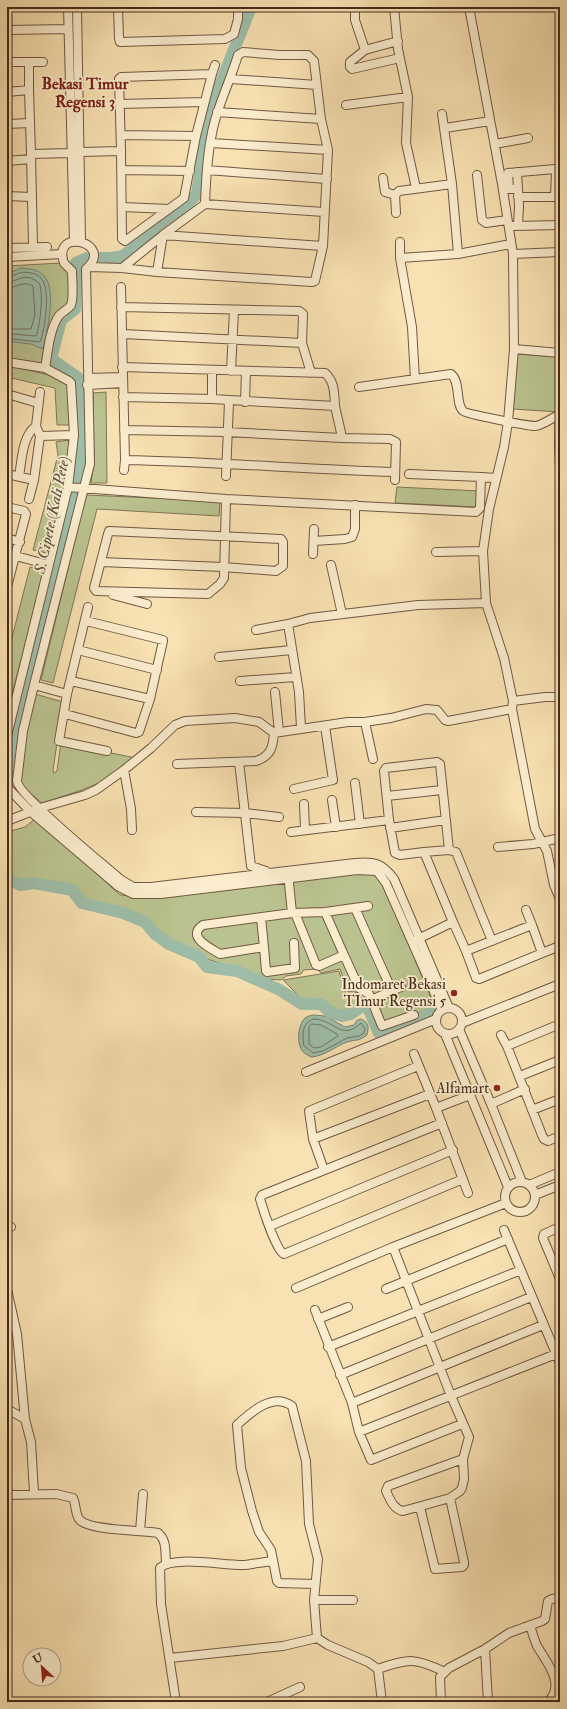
<svg xmlns="http://www.w3.org/2000/svg" width="567" height="1709" viewBox="0 0 567 1709" font-family="'IM FELL Double Pica',serif">
<style>
.green{fill:#bac38f;stroke:#807656}
.water{fill:#9ebeaa;stroke:#7a8371}
.lines{fill:none;stroke-linecap:round;stroke-linejoin:round}
.shore{stroke:#727463;stroke-width:1}
.river{stroke:#9ebeaa;stroke-width:12}
.minor-casing{stroke:#725842;stroke-width:10}
.minor{stroke:#faeccd;stroke-width:8}
.poi-dot{fill:#8f2418;stroke:#faeccd;stroke-width:1.5}
.labels{text-anchor:middle;dominant-baseline:central;stroke-width:3.5;stroke-linejoin:round;paint-order:stroke}
.poi-label{font-size:15px;fill:#452a1c;stroke:#faeccd;text-anchor:end}
.neighbourhood-label{font-size:16px;font-weight:bold;fill:#7a1f14;stroke:#faeccd}
.water-label{font-size:16px;font-style:italic;fill:#5b4f40;stroke:#faeccd}
</style>
<rect width="100%" height="100%" fill="#f8e1b2"/>
<filter id="stains"><feTurbulence type="fractalNoise" baseFrequency=".005" numOctaves="4"/><feColorMatrix values="0 0 0 0 .2 0 0 0 0 .09 0 0 0 0 .02 0 0 0 .5 -.17"/></filter>
<radialGradient id="worn" r=".72"><stop offset=".6" stop-color="#630" stop-opacity="0"/><stop offset="1" stop-color="#630" stop-opacity=".3"/></radialGradient>
<path class="green" d="M61,263L70,272L71,300L58,314L44,367L7,358V266Z
M517,354L560,357L559,412L513,409Z
M7,365L53,376L68,383L70,425H57L55,388L7,377Z
M106,392L107,483H91L94,462L93,393Z
M69,440L66,482L47,553L33,550L58,455L56,442Z
M397,487L479,491L478,505L475,507L395,503Z
M86,495L220,501L219,516L97,509L53,683L41,680Z
M30,567L45,570L7,713V657Z
M35,694L63,702L53,770L54,773L57,771L61,743L136,758L106,780L82,790L42,803L19,784L23,741Z
M36,818L120,895L149,897L372,872L381,879L434,1005L431,1010L380,1028L362,990L348,992L340,969L321,973L317,969L304,970L301,974L286,976L281,980L268,979L210,960L161,935L146,920L117,908L85,901L72,888L33,880L21,882L7,875V832L25,827Z
M339,971L346,994L360,992L363,1000L347,1010L339,1011L319,999L303,1000L283,980Z"/>
<path class="water" d="M21,268C30,269 38,269 44,276C57,289 47,333 43,349L31,344L13,342L7,344V272L10,273Z
M314,1015L325,1016L345,1027L354,1025L357,1020L361,1019C369,1022 369,1028 367,1035C358,1042 356,1039 347,1042C334,1047 325,1056 311,1057C307,1055 301,1052 300,1046C297,1039 299,1023 305,1018C308,1016 311,1015 314,1015Z"/>
<g class="lines">
<path class="shore" d="M7,276C15,277 19,270 31,273C35,273 41,277 43,281C50,292 45,330 40,342L13,339L7,340
M7,282C16,282 21,275 31,278C33,279 37,281 39,283C44,291 40,327 36,336L13,334L7,335
M7,288C17,288 23,280 33,286L35,315L31,329H7
M314,1019C334,1019 341,1042 361,1023L365,1029L364,1033L359,1036L347,1038L323,1051L313,1053L304,1046C302,1034 302,1022 314,1019Z
M312,1024L321,1025L337,1034L338,1036L321,1047L314,1048L309,1044V1027Z"/>
<path class="river" d="M7,796L8,776L79,479L82,448L81,380L51,359L61,320L75,309L76,263L87,258H112L123,256L176,215L197,194L209,112L251,7
M7,878L20,885L34,883L72,890L82,903L123,913L145,922L155,934L169,944L199,957L207,967L237,971L278,989L302,1004H321L331,1013L342,1016L351,1014L366,1003L379,1033L431,1013"/>
<g class="minor-casing">
<path id="minor" d="M68,7L74,242
M77,7L81,241
M238,7H118L119,39L120,42L225,39L234,34L238,19V7
M355,7V20L365,50
M394,7L398,49L408,97L406,143L416,188
M469,7L502,184L513,254L514,349L508,422L504,447L489,509L483,551L486,603L504,658L513,701L512,709L535,829L547,851L554,885L560,899
M7,30L68,29
M398,41L365,50L350,62V67L352,69L400,58
M7,62H29V90
M29,62H43
M231,79L317,85
M7,92L29,90L31,154
M119,104L204,102
M346,105L408,97
M217,112L321,119
M442,114L452,184L458,254
M7,124L30,123
M445,128L490,121
M121,135L196,136
M211,143L328,150
M495,144L528,138
M121,151L119,79L121,77L212,74L215,65
M80,152L121,151L122,239L125,241L184,198L196,136L212,74
M7,161L31,159
M121,170L190,171
M207,170L327,179
M517,172L519,206L518,225
M477,175L482,220L486,223L507,220
M383,178L385,192L395,195
M518,189H509L508,173L555,169L556,171L555,197
M7,196L31,197
M518,197H560
M205,204L324,212
M122,207L169,209
M396,213L395,195L399,191L452,184
M513,226L560,225
M400,242V258L412,327L415,379
M33,247L31,154L71,153
M7,248L47,247
M513,254L560,252
M7,257L62,254
M400,258L458,254L511,244
M89,267L122,268L157,272L312,282L315,281L323,246L328,150L321,119L314,61L308,55H280L243,52L238,55C232,75 224,92 218,111C208,138 206,175 205,204L163,235L122,268
M157,272L163,235L323,246
M121,287L125,460L124,470
M121,307L299,311L303,314L302,343L311,373
M123,334L302,343
M514,349L560,353
M7,362L45,368L69,381L71,383L74,435L68,487L7,736
M122,367L325,373C335,382 334,393 335,406C337,416 340,427 342,438
M45,368C48,352 49,332 58,317C61,312 68,310 71,305C74,298 72,279 72,271L64,263C51,226 116,243 86,269L90,464L34,685L23,731L17,781C18,795 104,865 120,879L133,887H151L355,863C374,861 382,863 394,879L449,1008
M231,371L234,310
M88,378L122,377
M87,385L123,383
M359,387L451,374C461,382 455,403 463,411C466,414 528,426 535,426C541,426 554,417 560,414
M7,394L38,403
M123,397L212,399L335,406
M212,399V370
M245,402L246,371
M560,415L559,444L560,468
M124,430L227,432L342,438L390,439L396,442L395,480
M40,436L74,435
M125,460C215,462 305,469 395,472
M7,474L34,480
M409,474L481,477
M19,476C22,460 22,436 36,426
M226,476L229,402
M68,487L226,499L476,512L480,508L481,477L496,478
M29,499L34,480L40,436L36,426L40,392
M7,507L24,511L26,514L7,587
M7,538L20,542
M314,541L345,539L352,537L355,529V505
M436,552L483,551
M313,554L314,529
M16,556L49,565
M101,562L223,567L276,571L283,566V542L281,539L109,531L108,534L94,588L96,591L208,594L220,584L224,578L226,499
M331,565L342,614
M113,595L147,604
M256,630L288,624
M78,650L157,670
M219,657L292,650
M71,681L150,699
M240,681L296,677
M34,685L67,694L88,607
M275,692L279,732
M67,694L59,741L107,751
M513,701L545,697H560
M65,714L136,733L139,732L150,699L163,641V640L86,621
M365,722L373,759
M301,728L299,692L288,624L310,618L418,605L486,603
M239,762L251,866L266,871
M177,764L256,761C271,756 273,747 274,733
M124,770L131,809L132,830
M355,783L360,824
M7,787L31,812L119,887L133,894H161L357,870L377,871L386,883L442,1010
M294,789L333,780L325,726
M387,796L442,790
M332,800L336,827
M304,804L305,830
M196,812L245,813L279,817
M7,821L40,808L85,795L96,790L124,770L151,748L175,725L185,721L235,718L259,722L274,733L348,722H365L391,718L426,709L437,710L445,720L448,721L512,709
M390,828L446,820
M291,832L389,820
M498,847L533,844L560,838
M424,852L400,855L395,853L389,820L384,771L386,768L437,762L440,764L449,850
M288,873L292,913L325,912L368,906
M355,908L392,991
M526,910L532,925
M292,913L203,925C185,937 212,949 220,954L264,947L266,971L267,972L295,968L294,943
M295,913L316,965L319,966L344,955L325,912
M261,918L264,947
M453,922L424,852L449,850L456,852L492,941
M416,940L453,922L466,951L476,978L479,979L557,947
M466,951L532,925L542,953
M344,955L359,988L369,994L382,1026L414,1015
M371,1000L401,987
M436 1021a13 13 0 1 1 26 0a13 13 0 1 1-26 0Z
M462,1023L560,984
M459,1029L491,1104L522,1182
M445,1034L508,1187
M501,1035L507,1046L542,1135L544,1139L548,1141L560,1136
M507,1046L560,1024
M414,1054L436,1108L470,1095
M306,1072L436,1019
M520,1076L560,1060
M491,1104L525,1089
M436,1108L468,1193
M532,1110L560,1099
M442,1123L262,1195L260,1199C263,1209 276,1250 284,1254L463,1179
M313,1139L430,1094
M324,1170L313,1139L309,1111L418,1066
M505 1197a15 15 0 1 1 30 0a15 15 0 1 1-30 0Z
M529,1185L560,1172
M535,1195L560,1185
M270,1226L453,1150
M7,1227H11
M560,1227L544,1234L543,1238L560,1279
M504,1230L560,1363
M393,1247L451,1396L469,1437L463,1459L464,1479L462,1488L460,1491L450,1498L403,1511C393,1509 390,1499 386,1491L388,1486L463,1459
M296,1288L393,1247L506,1203
M7,1289L17,1334L25,1419L31,1442L34,1493
M386,1289L508,1239
M315,1310L352,1403L359,1432L371,1460L462,1424
M318,1319L348,1307
M328,1347L521,1270
M340,1375L531,1297
M352,1403L543,1325
M7,1409L25,1419
M359,1432L556,1354
M7,1495L56,1494L73,1498C76,1504 75,1513 79,1519C87,1531 142,1530 158,1533C167,1540 165,1552 166,1563
M420,1507L435,1569L462,1567L464,1565V1562L450,1498
M140,1531L143,1494
M315,1584L279,1583L277,1581L271,1550L259,1532L252,1511L241,1468L237,1425C251,1412 273,1392 292,1406L306,1461L309,1524L318,1559L314,1600L317,1638
M314,1600H353
M530,1625C532,1632 534,1639 537,1646C547,1663 566,1684 548,1702
M317,1638L328,1645L368,1662L378,1669L382,1702
M485,1649L488,1702
M170,1658L283,1646L317,1638
M378,1669C409,1658 416,1658 445,1672
M176,1702L161,1604L160,1568C172,1555 225,1566 245,1565C254,1564 263,1562 273,1561
M267,1702L300,1687
M441,1702L440,1677L449,1668L485,1649L509,1633L542,1621L545,1619L548,1601L552,1599L560,1598"/>
</g>
<use href="#minor" class="minor"/>
</g>
<g class="poi-dot">
<circle cx="454" cy="993" r="4"/>
<circle cx="497" cy="1088" r="4"/>
</g>
<g class="labels">
<g class="poi-label">
<text x="446" y="984">Indomaret Bekasi<tspan x="446" dy="17">TImur Regensi 5</tspan></text>
<text x="489" y="1088">Alfamart</text>
</g>
<g class="neighbourhood-label">
<text x="85" y="84">Bekasi Timur<tspan x="85" dy="18">Regensi 3</tspan></text>
</g>
<g class="water-label">
<text transform="translate(52 515) rotate(-78)">S. Cipete (Kali Pete)</text>
</g>
</g>
<rect width="567" height="1709" fill="none" stroke="#f8e1b2" stroke-width="24"/>
<rect x="8" y="8" width="551" height="1693" fill="none" stroke="#452a1c" stroke-width="2"/>
<rect x="12" y="12" width="543" height="1685" fill="none" stroke="#452a1c"/>
<g transform="translate(42 1667) rotate(334)"><circle r="19" fill="#faeccd" stroke="#b29e86"/>
<path d="M0-3L7 15L0 10L-7 15Z" fill="#8f2418"/>
<text y="-6" font-size="11" font-weight="bold" text-anchor="middle" fill="#452a1c">U</text>
</g>
<rect width="100%" height="100%" filter="url(#stains)"/>
<rect width="100%" height="100%" fill="url(#worn)"/>
</svg>
